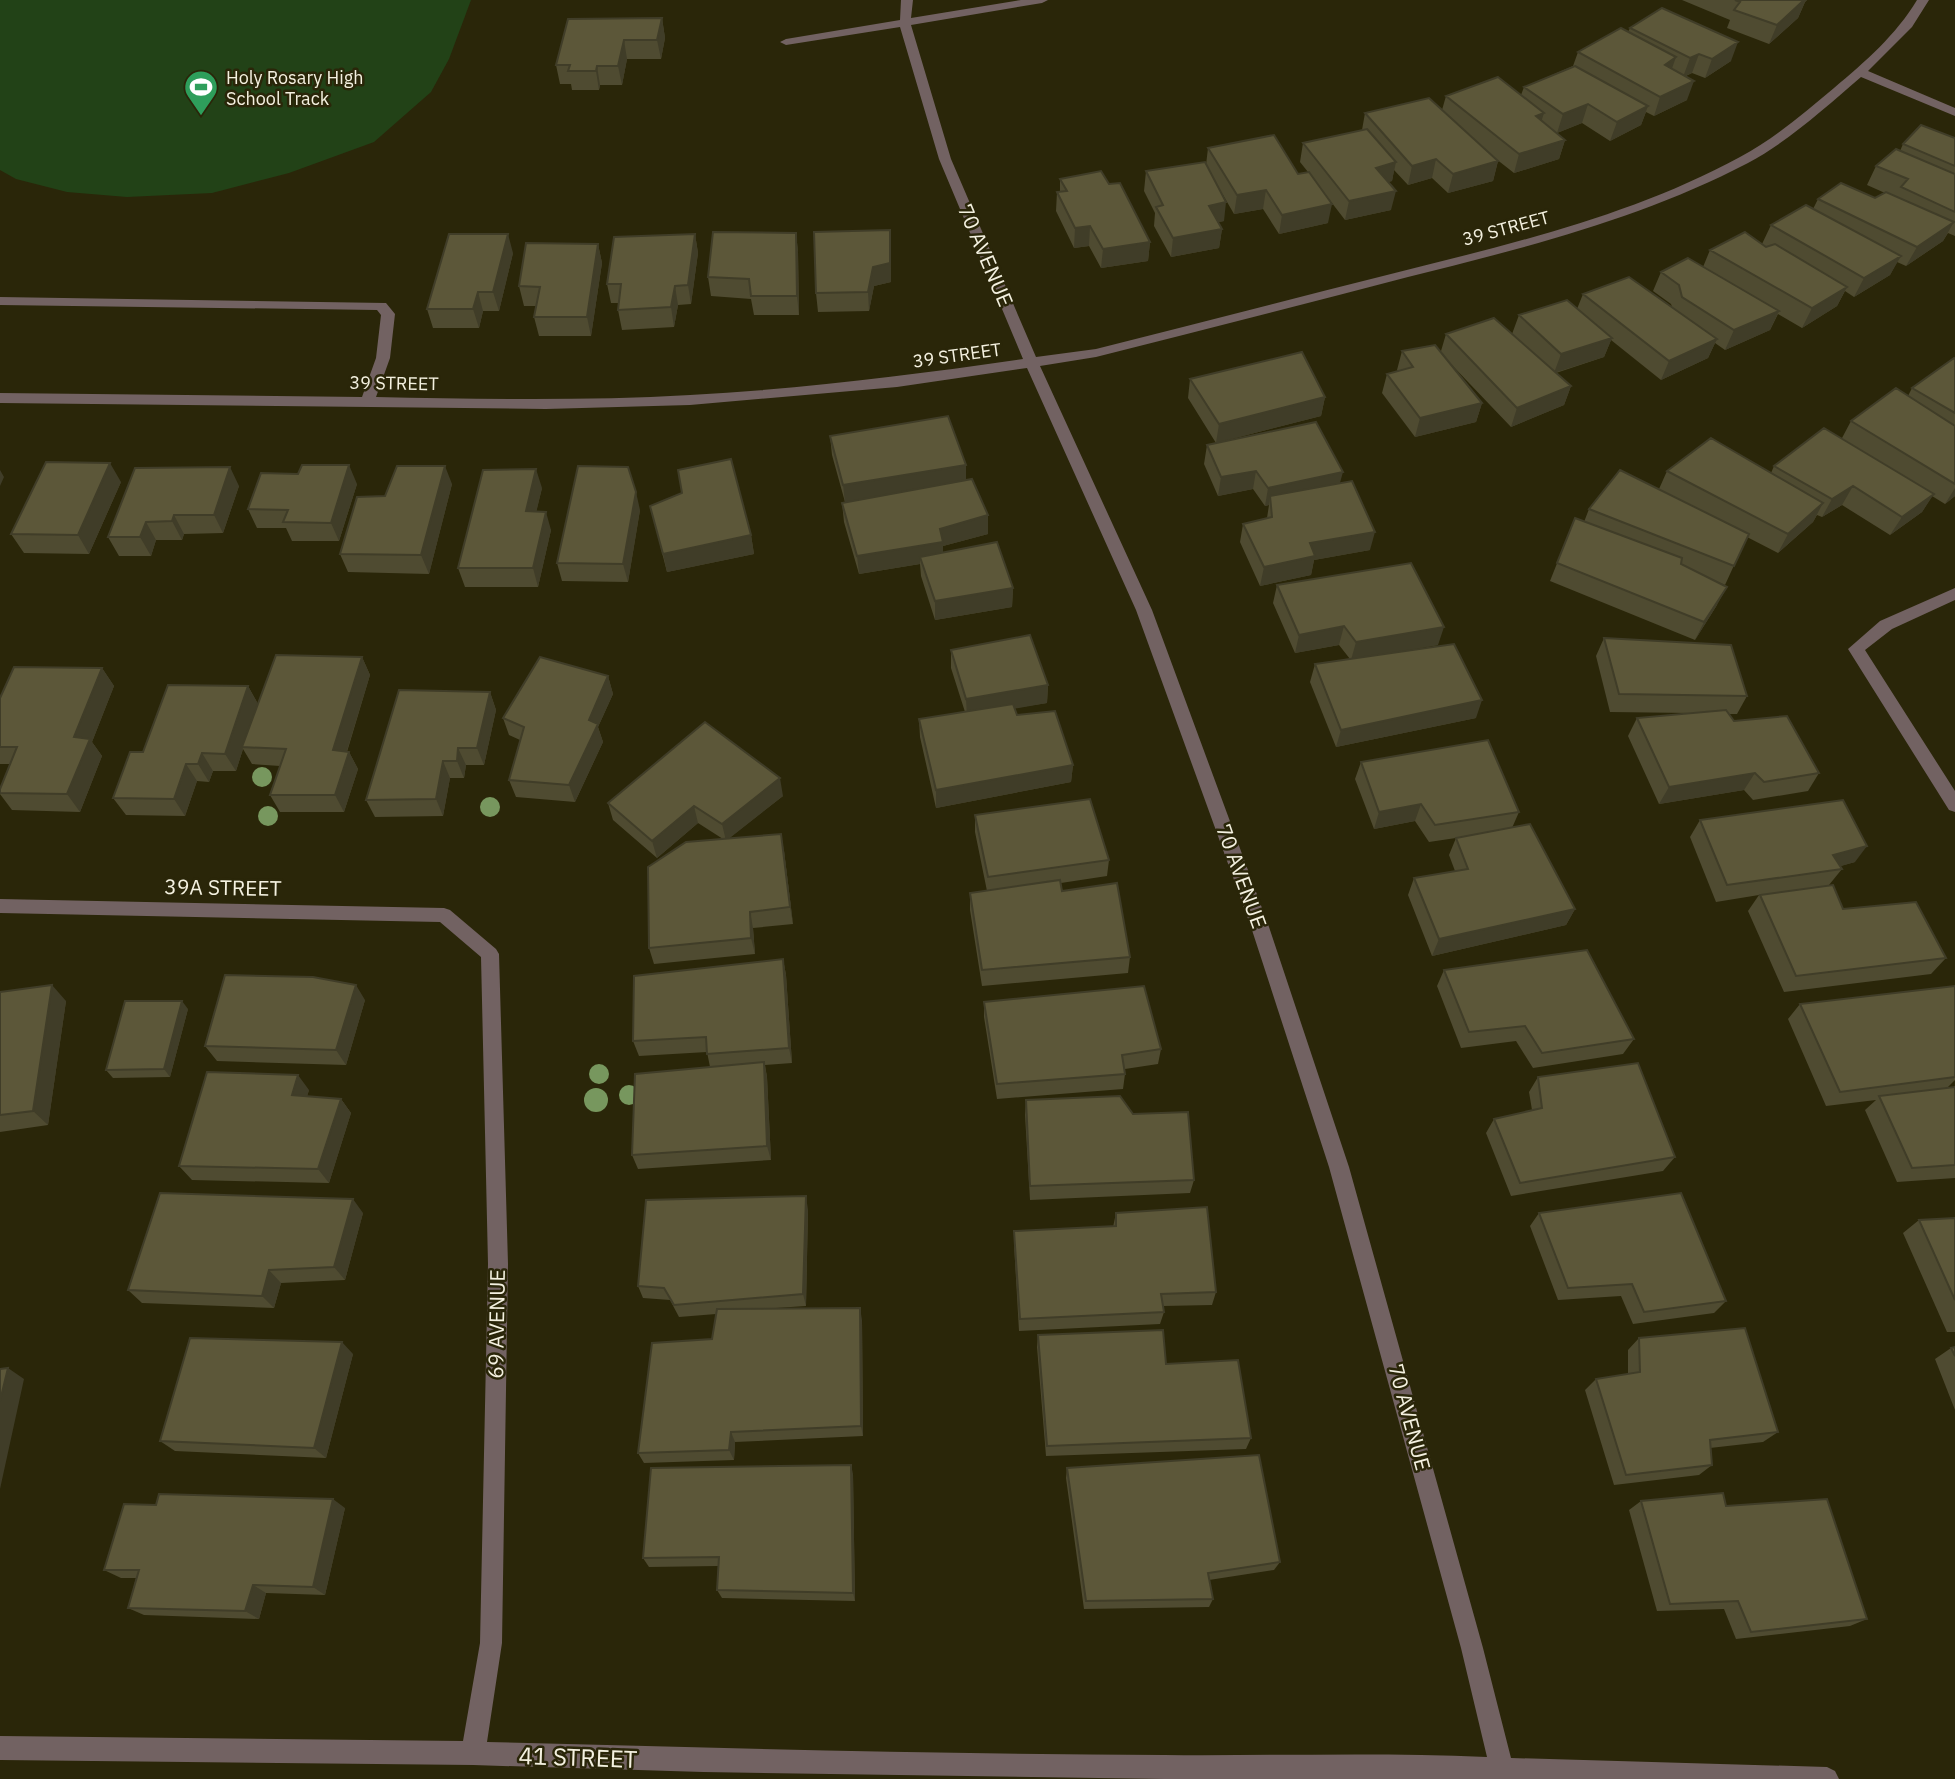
<svg xmlns="http://www.w3.org/2000/svg" width="1955" height="1779" viewBox="0 0 1955 1779" font-family="'IBM Plex Sans',sans-serif">
<style>
.green{fill:#224217}
.lines{fill:none;stroke-linecap:round;stroke-linejoin:round}
.minor{fill:#726262;fill-rule:evenodd}
.tree{fill:#77975e}
.wall{fill:#4f4b31}
.shaded-wall{fill:#403d28}
.building{fill:#5c5739;stroke:#403d28;stroke-width:2}
.labels{text-anchor:middle;dominant-baseline:central;stroke-width:5;stroke-linejoin:round;paint-order:stroke}
.far-poi-label{font-size:18px;fill:#f4f1e0;stroke:#2a2609;text-anchor:start}
.far-street-label{font-size:18px;fill:#f4f1e0;stroke:#2a2609}
.street-label{font-size:21px;fill:#f4f1e0;stroke:#2a2609}
.near-street-label{font-size:24px;fill:#f4f1e0;stroke:#2a2609}
</style>
<rect width="100%" height="100%" fill="#2a2609"/>
<path class="green" d="M0,0H471L449,59L431,92L374,142L289,173L212,193L127,197L67,192L16,179L0,170Z"/>
<g class="lines">
<path class="minor" d="M901,0H913L911,18L1021,0H1048L1042,3L911,25L951,159L1036,357L1096,349C1190,325 1284,301 1379,277C1501,246 1628,218 1740,157C1774,139 1805,112 1834,88C1865,62 1896,35 1917,0H1929L1912,27L1868,71L1955,108V116L1861,77C1826,107 1789,141 1748,163C1641,219 1524,248 1408,277C1304,304 1200,331 1096,357L1040,366L1152,610L1269,927L1349,1167L1483,1648L1511,1758L1827,1767L1835,1771L1839,1779H1164L703,1772L473,1765L0,1760V1736L463,1741L480,1643L488,1264L481,957L440,922L0,913V899L444,908L450,910L496,949L499,954L508,1264L502,1643L487,1742C712,1748 938,1754 1164,1755C1272,1756 1379,1752 1487,1757L1461,1648L1329,1167L1251,927L1136,610L1027,368L897,387L690,405L546,409L0,403V393L362,397L376,358L381,315L377,310L0,305V297L386,303L395,314L390,358L376,397C480,399 585,401 690,395C801,389 913,375 1023,359L939,159L900,27L786,45L780,42L786,39L900,20Z
M1955,588V600L1892,629L1865,650L1955,791V812L1949,810L1848,649L1880,621Z"/>
</g>
<g class="tree">
<circle cx="262" cy="777" r="10"/>
<circle cx="490" cy="807" r="10"/>
<circle cx="268" cy="816" r="10"/>
<circle cx="599" cy="1074" r="10"/>
<circle cx="629" cy="1095" r="10"/>
<circle cx="596" cy="1100" r="12"/>
</g>
<path class="wall" d="M1682,0H1807L1805,2L1798,18L1769,44L1727,28L1730,20Z
M662,18L665,38L661,59H627L622,85H600L599,90H572L571,84H560L556,65Z
M1630,28L1731,61L1705,78L1692,73L1686,76L1687,100L1654,116L1646,112L1641,125L1610,141L1582,123L1557,133L1565,140L1559,159L1514,173L1491,155L1498,161L1493,181L1448,193L1432,178L1408,185L1394,170L1392,181L1388,182L1391,210L1345,220L1325,194L1328,223L1279,234L1263,209L1234,214L1223,195L1224,221L1218,222L1222,229L1219,248L1171,257L1154,226L1155,213L1144,191L1146,171L1206,165L1208,148L1298,174L1308,172L1300,162L1303,143L1362,130L1365,113L1442,110L1446,96L1521,95L1524,87L1573,66L1578,52L1628,32Z
M1955,138V236L1948,233L1943,241L1906,266L1897,262L1890,275L1854,297L1845,291L1837,306L1802,328L1778,314L1770,330L1725,350L1715,343L1708,358L1661,380L1611,340L1604,357L1556,373L1571,386L1564,405L1511,427L1448,361L1482,403L1476,422L1415,437L1382,393L1387,374L1398,371L1397,370L1402,351H1441L1446,334L1524,345L1512,334L1519,315L1577,309L1583,294L1672,307L1671,304L1653,291L1661,272L1703,267L1710,250L1767,247L1762,244L1771,225L1813,209L1818,199L1875,198L1885,193L1867,185L1876,166L1900,151L1903,144Z
M1060,179L1109,184L1150,242L1148,261L1101,268L1089,246L1074,248L1056,211L1057,192H1060Z
M890,230L891,282L874,286L869,311L818,312L816,293Z
M796,233L798,252L799,315H754L751,299L711,296L708,277Z
M695,234L698,253L691,304L678,305L674,327L622,330L618,310L619,303H611L607,284Z
M598,244L602,263L591,336H539L534,317L536,306H524L519,286Z
M513,253L499,311H483L479,328H433L427,309Z
M1955,359V496L1945,504L1932,496L1922,512L1890,535L1842,505L1822,517L1817,515L1813,522L1778,553L1747,537L1725,585L1711,579L1717,605L1695,640L1550,581L1575,518L1584,522L1589,509L1659,489L1667,471L1771,473L1774,466L1842,438L1851,421L1908,396L1912,388Z
M1190,379L1325,397L1321,416L1216,443L1188,398Z
M830,436L966,480L988,515V534L943,546V553L1013,588L1012,607L935,620L921,576L920,564L859,574L844,522L842,503L845,502L832,455Z
M1207,445L1340,483L1370,550L1314,560L1311,575L1260,586L1240,542L1243,524L1267,518L1269,505L1265,506L1253,489L1218,496L1204,464Z
M135,468L239,486L223,533L184,534L182,540H156L151,556H119L108,537Z
M121,482L89,554L24,553L11,534Z
M357,484L339,541H292L286,528H257L248,509Z
M452,484L429,574L348,572L340,554L385,496Z
M542,488L536,512L551,530L538,587H465L458,568Z
M650,506L751,535L754,554L667,572Z
M640,510L628,582L562,581L557,563Z
M1277,585L1438,645L1396,652L1476,718L1336,747L1310,682L1315,664L1350,659L1339,645L1295,653L1273,603Z
M1604,638L1747,696L1737,714H1729L1734,721L1819,773L1808,791L1753,800L1744,790L1659,804L1628,736L1637,718L1690,713L1610,712L1596,656Z
M951,650L1048,685L1047,703L1015,708L1017,715L1073,765L1071,782L936,808L920,737L919,719L965,712L951,668Z
M362,657L370,675L347,752H349L358,769L344,812H280L270,795L280,766L252,764L243,749L236,771H213L209,782L197,781L185,816L126,815L113,798L143,752L248,686L258,704Z
M102,668L114,686L92,742L102,756L80,812L12,810L0,794V789L10,764H0V698Z
M608,676L613,694L598,727L603,742L575,802L516,797L509,780L520,740L509,735L503,718Z
M490,692L496,710L484,765H466L464,778H450L443,816L375,817L366,800Z
M1361,762L1519,812L1512,828L1575,909L1566,925L1432,956L1408,895L1414,878L1455,871L1449,855L1456,838L1476,835L1429,842L1415,821L1374,829L1355,779Z
M783,796L729,838L784,851L793,924L753,928L755,954L654,964L649,948L723,839L698,823L657,858L613,820L608,803Z
M975,815L1109,860L1107,876L1061,883L1062,891L1130,957L1128,973L982,986L970,910V893L987,891L975,832Z
M1700,820L1855,862L1840,866L1842,869L1829,885L1843,909L1946,958L1931,974L1784,992L1748,911L1759,895L1716,902L1690,837Z
M783,959L786,975L792,1063L765,1065L767,1077L771,1160L638,1169L632,1155L710,1067L707,1052L639,1056L633,1041Z
M1444,970L1634,1039L1623,1054L1533,1068L1516,1041L1461,1048L1437,986Z
M1955,986V1080L1947,1088L1955,1087V1178L1897,1182L1865,1110L1876,1100L1826,1106L1788,1019L1800,1004Z
M0,992L66,1001L48,1125L0,1132Z
M365,1000L346,1065L217,1061L205,1046Z
M984,1002L1161,1049L1158,1064L1125,1069V1074L1123,1089L997,1099L984,1017Z
M188,1009L170,1077L113,1078L106,1070Z
M1538,1077L1675,1157L1663,1171L1511,1196L1486,1133L1494,1119L1532,1110L1529,1092Z
M309,1090L307,1096L341,1099L351,1113L329,1183L192,1180L179,1166Z
M1026,1100L1133,1114L1194,1180L1190,1193L1030,1200L1025,1115Z
M808,1210L806,1306L776,1308L862,1320L863,1436L735,1442L734,1460L644,1463L638,1453L712,1339L716,1314L679,1317L670,1300L643,1298L638,1286Z
M363,1213L345,1280L281,1283L274,1308L142,1303L128,1290Z
M1116,1213L1216,1292L1212,1305L1163,1306L1164,1312L1160,1324L1019,1331L1014,1244V1231L1113,1227Z
M1539,1213L1726,1301L1714,1313L1633,1324L1621,1296L1558,1300L1530,1226Z
M1955,1218V1332H1947L1903,1233L1919,1220Z
M1038,1335L1166,1364L1251,1438L1246,1449L1046,1456L1037,1347Z
M1639,1338L1778,1432L1763,1442L1710,1448L1712,1465L1699,1475L1614,1485L1585,1390L1596,1379L1628,1374V1350Z
M1955,1347V1410L1935,1359L1951,1348Z
M353,1354L326,1458L175,1451L160,1441Z
M1067,1468L1280,1562L1274,1570L1209,1580L1213,1599L1209,1607L1084,1609L1066,1478Z
M853,1474L855,1601L722,1598L717,1590L718,1566L649,1567L643,1558Z
M1641,1501L1726,1506L1867,1619L1850,1626L1736,1639L1724,1609L1657,1611L1629,1510Z
M345,1508L325,1595L266,1593L259,1619L144,1615L128,1608L136,1578H121L104,1570Z"/>
<path class="shaded-wall" d="M1803,0H1807L1805,2L1798,18L1769,44L1777,25Z
M662,18L665,38L661,59L657,40Z
M624,40L627,59L622,85L618,66Z
M1738,42L1731,61L1705,78L1712,59Z
M1699,54L1692,73L1683,77L1690,58Z
M1676,57L1669,77L1665,65Z
M597,66L600,85L599,90L596,71Z
M1694,81L1687,100L1654,116L1660,97Z
M1588,104L1582,123L1557,133L1563,114Z
M1648,106L1641,125L1610,141L1617,122Z
M1544,113L1538,132L1536,116Z
M1565,140L1559,159L1514,173L1519,154Z
M1436,159L1432,178L1408,185L1412,166Z
M1498,161L1493,181L1448,193L1453,174Z
M1396,162L1392,181L1371,187L1376,168Z
M1266,190L1263,209L1234,214L1237,195Z
M1396,191L1391,210L1345,220L1349,201Z
M1226,202L1224,221L1206,225L1209,206Z
M1332,204L1328,223L1279,234L1282,215Z
M1954,222L1943,241L1906,266L1917,247Z
M1090,226L1089,246L1074,248L1075,228Z
M1222,229L1219,248L1171,257L1173,238Z
M890,230L891,282L874,286L869,311L868,292L873,267Z
M796,233L798,252L799,315L797,296Z
M508,234L513,253L499,311L493,292Z
M695,234L698,253L691,304L688,285Z
M1150,242L1148,261L1101,268L1103,249Z
M598,244L602,263L591,336L587,317Z
M1901,256L1890,275L1854,297L1864,278Z
M675,286L678,305L674,327L671,307Z
M1847,287L1837,306L1802,328L1812,308Z
M478,292L483,311L479,328L473,309Z
M1779,311L1770,330L1725,350L1734,330Z
M1612,338L1604,357L1554,373L1561,354Z
M1717,339L1708,358L1661,380L1669,361Z
M1571,386L1564,405L1511,427L1517,408Z
M1325,397L1321,416L1216,443L1219,424Z
M1482,403L1476,422L1415,437L1420,418Z
M110,463L121,482L89,554L78,535Z
M349,465L357,484L339,541L331,523Z
M966,465V484L845,503L843,485Z
M445,466L452,484L429,574L421,555Z
M230,467L239,486L223,533L214,515Z
M536,469L542,488L532,530L526,511Z
M0,470L4,477L0,486Z
M1256,471L1253,489L1218,496L1221,477Z
M1343,472L1338,490L1270,496L1269,505L1265,506L1268,488Z
M1853,486L1842,505L1822,517L1832,499Z
M1955,488V496L1945,504Z
M636,492L640,510L628,582L623,564Z
M1934,494L1922,512L1890,535L1902,517Z
M1823,503L1813,522L1778,553L1788,534Z
M546,512L551,530L538,587L533,568Z
M174,515L184,534L182,540L172,521Z
M988,515V534L943,546V561L920,557V564L859,574L857,556L940,529Z
M146,522L156,540L151,556L140,537Z
M1375,532L1370,550L1314,560L1311,575L1260,586L1264,567L1310,543Z
M751,535L754,554L667,572L663,554Z
M1727,587L1717,605L1695,640L1704,622Z
M1013,588L1012,607L935,620V601Z
M1344,626L1339,645L1295,653L1299,635Z
M1444,627L1438,645L1351,660L1356,642Z
M362,657L370,675L342,767L333,750Z
M102,668L114,686L92,742L102,756L80,812L67,794L74,737Z
M608,676L613,694L598,727L603,742L575,802L569,785L589,720Z
M1048,685L1047,703L967,717L966,699Z
M248,686L258,704L242,747L243,749L236,771L225,754Z
M490,692L496,710L484,765L477,748Z
M1482,700L1476,718L1336,747L1341,730Z
M458,748L466,765L464,778L457,761Z
M349,752L358,769L344,812L335,795Z
M202,753L213,771L209,782L198,764Z
M443,761L450,778L443,816L436,799Z
M186,764L197,781L185,816L174,799Z
M1073,765L1071,782L936,808V790Z
M1755,773L1744,790L1659,804L1669,787Z
M780,778L783,796L726,841L722,824Z
M1421,804L1415,821L1374,829L1379,812Z
M694,806L698,823L657,858L652,841Z
M781,834L784,851L793,924L790,907Z
M1867,846L1855,862L1821,872L1833,855Z
M1575,909L1566,925L1432,956L1439,939Z
M750,912L753,928L755,954L751,938Z
M783,959L786,975L792,1063L789,1048Z
M52,985L66,1001L48,1125L33,1111Z
M356,985L365,1000L346,1065L336,1050Z
M182,1001L188,1009L170,1077L164,1069Z
M764,1062L767,1077L771,1160L767,1146Z
M298,1075L309,1090L303,1110L292,1095Z
M341,1099L351,1113L329,1183L318,1169Z
M806,1196L808,1210L806,1306L803,1294Z
M353,1199L363,1213L345,1280L334,1267Z
M269,1270L281,1283L274,1308L262,1296Z
M860,1308L862,1320L863,1436L861,1426Z
M342,1342L353,1354L326,1458L314,1448Z
M8,1368L24,1379L0,1489V1401Z
M731,1432L735,1442L734,1460L729,1450Z
M851,1465L853,1474L855,1601L853,1593Z
M333,1499L345,1508L325,1595L313,1587Z
M253,1585L266,1593L259,1619L245,1611Z"/>
<path class="building" d="M1735,0H1804L1777,25L1734,10L1740,2Z
M1662,8L1738,42L1712,59L1699,54L1690,58L1630,28Z
M662,18L657,40H624L618,66H597L596,71H568L570,65H556L568,19Z
M1621,28L1676,57L1665,65L1694,81L1660,97L1578,52Z
M1575,66L1648,106L1617,122L1588,104L1563,114L1524,87Z
M1498,77L1544,113L1536,116L1565,140L1519,154L1446,96Z
M1429,98L1498,161L1453,174L1436,159L1412,166L1365,113Z
M1921,125L1955,138V166L1903,144Z
M1367,129L1396,162L1376,168L1396,191L1349,201L1303,143Z
M1274,135L1298,174L1309,172L1332,204L1282,215L1266,190L1237,195L1208,148Z
M1896,149L1955,174V212L1901,187L1908,179L1876,166Z
M1205,162L1226,202L1209,206L1222,229L1173,238L1156,207L1163,205L1146,171Z
M1101,171L1109,184L1120,183L1150,242L1103,249L1090,226L1075,228L1057,192L1067,191L1060,179Z
M1841,183L1875,198L1886,192L1954,222L1917,247L1818,199Z
M1806,205L1901,256L1864,278L1771,225Z
M890,230V263L873,267L868,292L816,293L814,232Z
M713,232L796,233L797,296H751L749,279L708,277Z
M1745,232L1766,247L1775,244L1847,287L1812,308L1710,250Z
M449,234H508L493,292H478L473,309H427Z
M695,234L688,285L675,286L671,307L618,310L621,284H607L614,237Z
M526,243L598,244L587,317H534L540,287L519,286Z
M1688,258L1779,311L1734,330L1682,297L1679,285L1661,272Z
M1629,277L1717,339L1669,361L1583,294Z
M1567,300L1612,338L1561,354L1519,315Z
M1494,318L1571,386L1517,408L1446,334Z
M1435,345L1482,403L1420,418L1387,374L1413,367L1402,351Z
M1302,352L1325,397L1219,424L1190,379Z
M1954,358L1955,359V413L1912,388Z
M1896,388L1955,426V484L1851,421Z
M948,416L966,465L843,485L830,436Z
M1316,422L1343,472L1268,488L1256,471L1221,477L1207,445Z
M1824,428L1934,494L1902,517L1853,486L1832,499L1774,466Z
M1711,438L1823,503L1788,534L1667,471Z
M731,459L751,535L663,554L650,506L682,493L678,470Z
M46,462L110,463L78,535L11,534Z
M302,465H349L331,523L283,522L288,510L248,509L261,473L298,474Z
M397,466H445L421,555L340,554L357,497L385,496Z
M578,466L628,467L636,492L623,564L557,563Z
M230,467L214,515H174L172,521L146,522L140,537H108L135,468Z
M536,469L526,511L546,512L533,568H458L483,470Z
M1620,470L1749,534L1734,566L1589,509Z
M972,479L988,515L940,529L943,542L857,556L842,503Z
M1352,481L1375,532L1310,543L1315,556L1264,567L1243,524L1272,517L1270,496Z
M1575,518L1682,558L1681,564L1727,587L1704,622L1557,563Z
M997,542L1013,588L935,601L920,557Z
M1411,563L1444,627L1356,642L1344,626L1299,635L1277,585Z
M1030,635L1048,685L966,699L951,650Z
M1604,638L1731,645L1747,696L1619,694Z
M1454,644L1482,700L1341,730L1315,664Z
M276,655L362,657L333,750L349,752L335,795H270L286,749L242,747Z
M540,657L608,676L589,720L598,724L569,785L509,780L524,727L503,718Z
M14,667L102,668L74,737L90,739L67,794L0,793V789L17,747H0V698Z
M168,685L248,686L225,754L202,753L198,764H186L174,799L113,798L130,752H143Z
M399,690L490,692L477,748H458L457,761H443L436,799L366,800Z
M1013,704L1017,715L1055,711L1073,765L936,790L919,719Z
M1726,710L1734,721L1787,716L1819,773L1764,782L1755,773L1669,787L1637,718Z
M705,722L780,778L722,824L694,806L652,841L608,803Z
M1488,740L1519,812L1435,825L1421,804L1379,812L1361,762Z
M1090,799L1109,860L988,877L975,815Z
M1843,800L1867,846L1833,855L1842,869L1727,885L1700,820Z
M1530,824L1575,909L1439,939L1414,878L1468,869L1456,838Z
M781,834L790,907L750,912L751,938L649,948L648,867L686,842Z
M1060,880L1062,891L1117,883L1130,957L982,970L970,893Z
M1833,885L1843,909L1916,902L1946,958L1796,976L1760,895Z
M1587,950L1634,1039L1542,1053L1525,1026L1469,1032L1444,970Z
M783,959L789,1048L707,1054L706,1037L633,1041L634,976Z
M225,975L313,977L356,985L336,1050L205,1046Z
M52,985L33,1111L0,1115V992Z
M1144,986L1161,1049L1122,1055L1125,1074L997,1084L984,1002Z
M1955,986V1077L1840,1092L1800,1004Z
M125,1001H182L164,1069L106,1070Z
M764,1062L767,1146L632,1155L635,1074Z
M1638,1063L1675,1157L1520,1183L1494,1119L1542,1108L1538,1077Z
M207,1072L298,1075L292,1095L341,1099L318,1169L179,1166Z
M1955,1087V1165L1912,1168L1879,1096Z
M1120,1096L1133,1114L1188,1112L1194,1180L1030,1186L1026,1100Z
M160,1193L353,1199L334,1267L269,1270L262,1296L128,1290Z
M1681,1193L1726,1301L1644,1312L1632,1284L1568,1288L1539,1213Z
M806,1196L803,1294L674,1305L664,1288L638,1286L646,1200Z
M1207,1207L1216,1292L1161,1294L1164,1312L1020,1319L1014,1231L1116,1226V1213Z
M1955,1218V1300L1919,1220Z
M860,1308L861,1426L731,1432L729,1450L638,1453L652,1343L712,1339L717,1309Z
M1745,1328L1778,1432L1710,1440L1712,1465L1626,1475L1596,1379L1640,1372L1639,1338Z
M1163,1330L1166,1364L1238,1360L1251,1438L1047,1446L1038,1335Z
M190,1338L342,1342L314,1448L160,1441Z
M1955,1347V1356L1951,1348Z
M8,1368L0,1401V1369Z
M1259,1455L1280,1562L1208,1573L1213,1599L1086,1601L1067,1468Z
M851,1465L853,1593L717,1590L719,1557L643,1558L651,1468Z
M1723,1493L1726,1506L1827,1499L1867,1619L1751,1632L1738,1601L1670,1604L1641,1501Z
M159,1494L333,1499L313,1587L253,1585L245,1611L128,1608L139,1570H104L124,1504L156,1505Z"/>
<defs>
<g id="stadium-pin" transform="scale(1.75)"><path d="M0 17L-7.5 6A9.5 9.5 0 1 1 7.5 6Z" fill="#2e9e5b" stroke="#2a2609"/><path d="M0-5a6.5 5 0 1 0 0 10a6.5 5 0 1 0 0-10ZM-3.5-1.8h7v3.6h-7Z" fill="#fff"/></g>
</defs>
<g fill-rule="evenodd">
<use href="#stadium-pin" x="201" y="87"/>
</g>
<g class="labels">
<g class="far-poi-label">
<text x="226" y="77">Holy Rosary High<tspan x="226" dy="21">School Track</tspan></text>
</g>
<g class="far-street-label">
<text transform="translate(1506 228) rotate(-15)">39 STREET</text>
<text transform="translate(957 355) rotate(-8)">39 STREET</text>
<text transform="translate(394 383) rotate(1)">39 STREET</text>
</g>
<g class="street-label">
<text transform="translate(986 255) rotate(67)">70 AVENUE</text>
<text transform="translate(1242 876) rotate(70)">70 AVENUE</text>
<text transform="translate(223 887) rotate(1)">39A STREET</text>
<text transform="translate(496 1324) rotate(-89)">69 AVENUE</text>
<text transform="translate(1410 1417) rotate(75)">70 AVENUE</text>
</g>
<g class="near-street-label">
<text transform="translate(578 1757) rotate(2)">41 STREET</text>
</g>
</g>
</svg>
